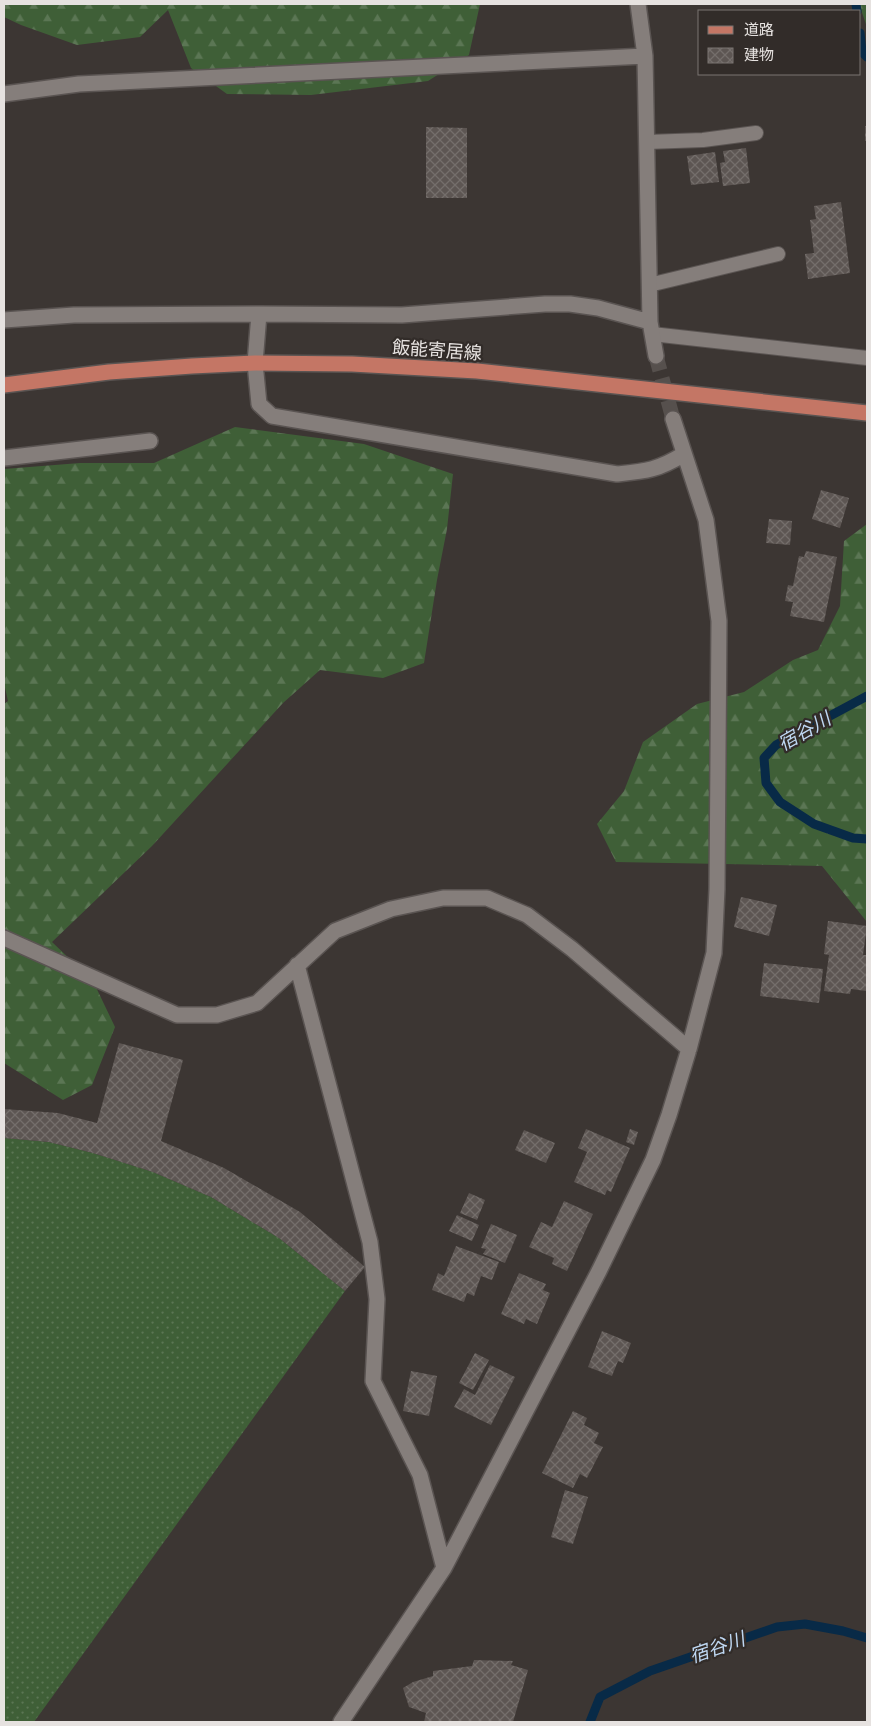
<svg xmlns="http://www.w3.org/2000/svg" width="871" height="1726" viewBox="0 0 871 1726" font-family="'PT Sans','Noto Sans JP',sans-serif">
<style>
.grass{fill:url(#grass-dots)}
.forest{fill:url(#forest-firs)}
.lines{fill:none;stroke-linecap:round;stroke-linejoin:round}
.stream{stroke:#082a47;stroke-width:9}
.building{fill:url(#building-cross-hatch)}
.street-tunnel{stroke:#56504d;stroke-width:15;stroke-dasharray:15 8;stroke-linecap:butt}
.lane-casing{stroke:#5a5452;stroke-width:16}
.street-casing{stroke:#5a5452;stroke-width:18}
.primary-casing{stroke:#5a5452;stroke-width:18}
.lane{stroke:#857e7b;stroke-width:14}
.street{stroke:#857e7b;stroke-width:15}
.primary{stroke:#c47665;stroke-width:15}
.labels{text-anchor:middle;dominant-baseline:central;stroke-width:4.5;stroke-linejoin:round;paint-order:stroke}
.street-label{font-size:18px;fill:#e6e2e0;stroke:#322c29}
.water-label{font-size:19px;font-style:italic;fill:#bfd8f3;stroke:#322c29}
</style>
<defs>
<pattern id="grass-dots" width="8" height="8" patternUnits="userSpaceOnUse" patternTransform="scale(1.25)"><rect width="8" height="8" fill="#3f5f37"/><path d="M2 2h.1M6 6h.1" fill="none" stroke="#5b7654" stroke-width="1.8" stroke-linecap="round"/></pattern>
<pattern id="forest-firs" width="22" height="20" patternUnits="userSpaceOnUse" patternTransform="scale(1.25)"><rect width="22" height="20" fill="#3f5f37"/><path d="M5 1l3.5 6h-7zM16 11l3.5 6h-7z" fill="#5b7654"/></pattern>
<pattern id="building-cross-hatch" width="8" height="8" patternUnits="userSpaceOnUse" patternTransform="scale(1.25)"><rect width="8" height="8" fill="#5d5653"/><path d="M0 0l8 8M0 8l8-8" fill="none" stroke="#746e6b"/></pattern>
</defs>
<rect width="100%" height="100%" fill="#3c3633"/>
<path class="grass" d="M4,1138L49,1142L93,1153L153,1172L211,1197L279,1238L345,1291L34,1722H4Z"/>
<path class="forest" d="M4,4H480L469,55L428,81L311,95L227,94L191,68L168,10L140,37L77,45L21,25L4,17Z
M859,4H867V27Z
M235,427L364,444L453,474L447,529L437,580L424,663L383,678L320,670L283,703L152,846L52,942L93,981L115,1027L92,1085L63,1100L4,1063V704L8,701L4,683V469L80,463H154Z
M867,524V922L822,866L616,862L597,824L624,791L643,742L697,704L744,692L793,660L818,650L840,606L844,541Z"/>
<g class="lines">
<path class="stream" d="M856,4L857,11
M860,33L862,52L867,57
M867,696L776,745L764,758L766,783L780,802L814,824L853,838L867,839
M590,1722L600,1697L650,1671L777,1627L805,1624L843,1631L867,1638"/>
</g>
<path class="building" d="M865,126H867V141H865Z
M426,127L467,128V198H426Z
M746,148L750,183L723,186L720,163L725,162L723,151Z
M715,152L719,182L691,185L687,156Z
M841,202L850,273L808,279L805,254L814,253L810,220L816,219L814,206Z
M821,490L849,498L840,528L812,519Z
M769,519L792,521L790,545L766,543Z
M806,551L837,557L824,622L790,616L793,602L785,601L788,585L793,586L799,556L804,557Z
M741,897L777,905L769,936L734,927Z
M828,921L867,926L863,955H867L866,991L851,989L850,994L824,991L829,955L824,954Z
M764,963L823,969L819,1003L760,996Z
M119,1043L183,1060L161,1141L224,1168L300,1212L365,1267L345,1291L279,1238L211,1197L153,1172L93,1153L49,1142L4,1138V1109L58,1113L97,1123Z
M586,1129L630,1148L611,1192L607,1190L605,1195L574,1182L587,1152L578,1148Z
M630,1129L638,1132L634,1145L626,1142Z
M524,1130L555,1143L546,1163L515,1150Z
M469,1193L485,1200L477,1220L460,1213Z
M564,1201L593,1214L567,1271L552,1264L554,1258L529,1247L541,1222L552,1227Z
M457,1215L479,1225L472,1241L449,1231Z
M491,1224L517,1235L505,1263L483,1254L486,1249L481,1248Z
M456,1246L499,1262L492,1280L481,1276L474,1296L467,1293L464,1302L432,1290L438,1273L444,1276Z
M519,1273L546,1284L543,1290L550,1293L537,1324L526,1319L524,1324L501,1314Z
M602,1331L631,1343L623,1363L618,1361L612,1376L588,1367Z
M475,1353L489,1360L473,1390L459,1383Z
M490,1365L515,1377L491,1425L454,1407L464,1389L475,1395Z
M411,1371L437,1376L429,1416L403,1411Z
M573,1411L587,1418L584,1425L599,1433L594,1443L603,1447L587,1478L580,1474L573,1488L542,1473Z
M565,1490L588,1497L573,1544L551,1537Z
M474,1660L513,1661L511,1665L528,1670L513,1722H424L426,1713L409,1707L403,1688L413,1682L433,1676V1671L472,1666Z"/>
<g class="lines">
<path class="street-tunnel" d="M656,356L673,419"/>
<g class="lane-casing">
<path id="lane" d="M647,142L703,140L756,133
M649,285L778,254
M652,334L867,358"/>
</g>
<g class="street-casing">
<path id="street" d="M638,4L645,56L650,322L656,356
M4,94L79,84L645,56
M4,320L74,315L259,314
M650,322L598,308L570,304H545L402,315L259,314L255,363L259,404L272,416L617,474C647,471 658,470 684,454
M4,458L150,441
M4,938L177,1015H217L257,1003L335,931L391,909L443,898H487L527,915L572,949L689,1049
M297,965L370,1242L377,1299L373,1381L420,1475L444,1568
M341,1722L444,1568L599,1271L653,1160L669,1115L689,1049L714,953L717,889L719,621L706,520L673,419"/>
</g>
<g class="primary-casing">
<path id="primary" d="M4,385L109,372L192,366L255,363L352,364L477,371L867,413"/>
</g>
<use href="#lane" class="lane"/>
<use href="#street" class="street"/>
<use href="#primary" class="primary"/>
</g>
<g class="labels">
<g class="street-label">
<text transform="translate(437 350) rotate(4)">飯能寄居線</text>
</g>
<g class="water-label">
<text transform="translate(804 731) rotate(-30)">宿谷川</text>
<text transform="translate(717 1647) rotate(-19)">宿谷川</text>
</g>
</g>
<rect width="871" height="1726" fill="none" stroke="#e6e2e0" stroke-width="10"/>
<rect x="698" y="10" width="162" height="65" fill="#322c29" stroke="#7a7572"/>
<rect x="708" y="26" width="25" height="8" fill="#c47665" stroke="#7a7572"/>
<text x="744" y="35" font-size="15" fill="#e6e2e0">道路</text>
<rect x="708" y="48" width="25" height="15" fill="url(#building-cross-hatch)" stroke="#7a7572"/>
<text x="744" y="60" font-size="15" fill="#e6e2e0">建物</text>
</svg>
